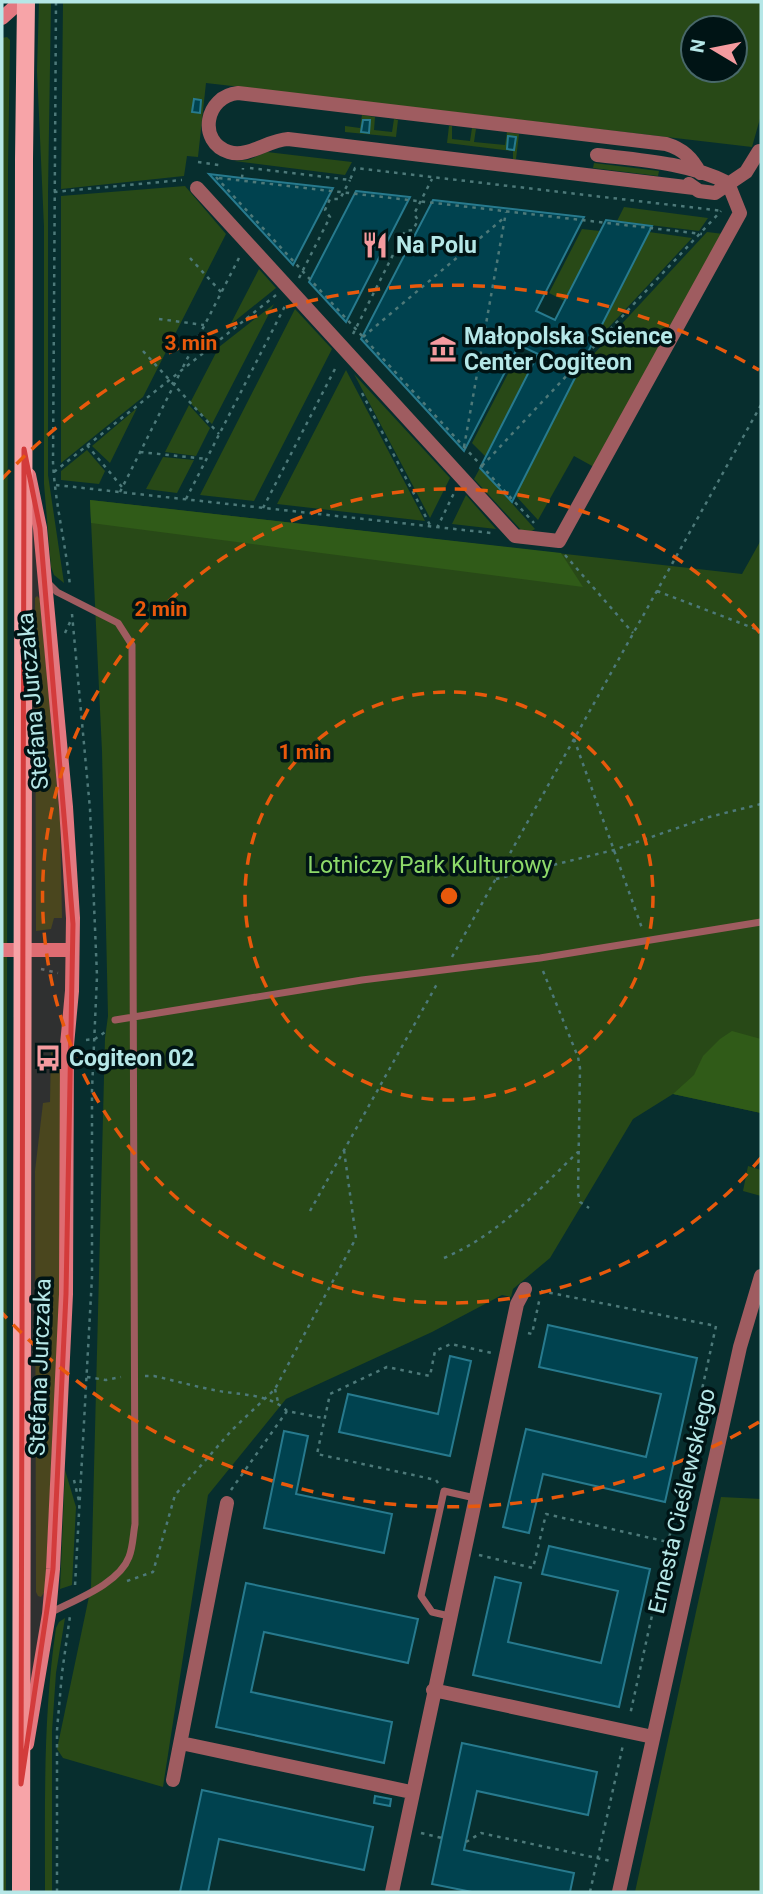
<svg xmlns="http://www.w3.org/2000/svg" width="763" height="1894" viewBox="0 0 763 1894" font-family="Roboto,sans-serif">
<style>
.green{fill:#284917;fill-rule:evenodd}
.forest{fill:#305b18}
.building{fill:#00424f;stroke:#277a8e;stroke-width:2}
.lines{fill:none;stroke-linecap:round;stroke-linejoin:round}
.path{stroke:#4d7979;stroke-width:2.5;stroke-dasharray:3.5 5;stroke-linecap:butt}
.lane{stroke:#9f5c60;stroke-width:7}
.street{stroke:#9f5c60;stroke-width:14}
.secondary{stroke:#e37880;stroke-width:14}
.primary{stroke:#f7a4a8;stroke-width:18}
.marked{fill:#d33b3b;fill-opacity:0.2;stroke:#d33b3b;stroke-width:5;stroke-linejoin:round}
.ring{fill:none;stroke:#e8590c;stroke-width:3.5;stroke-dasharray:12 9}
.labels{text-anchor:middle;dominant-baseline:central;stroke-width:7;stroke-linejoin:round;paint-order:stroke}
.poi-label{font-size:23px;font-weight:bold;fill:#b5e7e7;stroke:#001415;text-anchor:start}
.street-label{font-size:23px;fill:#b5e7e7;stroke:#001415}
.park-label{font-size:23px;fill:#8dd969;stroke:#001415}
.centre{fill:#e8590c;stroke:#001415;stroke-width:3.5}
.ring-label{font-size:21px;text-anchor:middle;font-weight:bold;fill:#e8590c;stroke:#001415;stroke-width:7;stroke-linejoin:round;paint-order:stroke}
</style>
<rect width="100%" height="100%" fill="#072e2e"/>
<path class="green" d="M39,2H51L48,193V475L64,583L54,575L51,567L44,484V227L37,71Z
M63,2H761V115L752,147L206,83L198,157L187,156L184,176L61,189ZM693,28H735V70H693Z
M7,37L10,40L8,170L6,1892H2V38Z
M362,115L375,117L374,130L392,132L394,119L398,120L396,137L345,132V126L360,128Z
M449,126H452V139L470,141L472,128L476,129L474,142L505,145L507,132L519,134L516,159H513V151L447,143Z
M267,152L352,162L345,175L234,161L248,160Z
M594,163L659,171L658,176L593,168Z
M185,186L226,234L143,397L61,463V196Z
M624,207L708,218L699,231L617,221Z
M602,228L632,231L636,258L649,232L692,238L556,384L569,328L601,327L602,323L576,322L614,295L615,299L625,280L548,334L565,301L549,293L582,229L600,231ZM599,234L624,238L590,302L570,291Z
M707,232L724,234L594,467L574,456L538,520L515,495L578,371Z
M259,269L276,288L230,325Z
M274,304L212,424L190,403L219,347Z
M295,309L332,349L254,501L200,495Z
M512,366L528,374L486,457L472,443Z
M346,370L425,521L277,504Z
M354,374L450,478L430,518Z
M189,405L210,428L196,456L165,452Z
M137,408L110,463L92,446Z
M87,450L105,471L99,484L61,480V471Z
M163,457L194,460L177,493L146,489Z
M480,468L535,529L530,532L522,531L474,479Z
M466,495L496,529L452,524Z
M90,500L742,574L761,540V1113L673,1094L633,1119L550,1258L513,1289L511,1297L502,1295L432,1332L286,1399L208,1495L163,1787L63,1758L57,1749L91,1587L105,1038L108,1016L102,751Z
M37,596L40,599L60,820L62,918H54L51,929L36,931L35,598Z
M51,1048H60V1291L45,1591L41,1597L38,1596L36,1592L35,1171L43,1103L50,1102Z
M748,1166L761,1170V1196L743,1191Z
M65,1470L76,1507L72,1585L60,1589Z
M721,1497L761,1499V1892H635Z
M65,1618L56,1673L52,1731V1892H45C45,1803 43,1716 56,1628L59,1622Z"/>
<path class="forest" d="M90,500L561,553L583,587L91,523Z
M732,1031L761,1039V1113L673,1094L694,1075L703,1056L720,1039Z"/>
<path class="building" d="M194,99L201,100L200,113L192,112Z
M363,120H370L369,133L361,132Z
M508,136L516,137L514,150L507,149Z
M209,174L242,178L333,188L293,265Z
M356,191L410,197L346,322L309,282Z
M433,200L584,217L536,311L555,320L606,220L652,226L512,502L480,468L538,354L519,345L464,451L361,339Z
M548,1325L697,1358L665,1502L543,1474L529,1533L503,1527L526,1429L646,1457L661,1394L539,1367Z
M450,1356L471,1361L450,1456L339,1432L348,1394L438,1414Z
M284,1431L308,1436L296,1494L392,1514L384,1553L264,1528Z
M549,1546L650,1569L619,1707L473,1675L495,1577L521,1583L508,1642L601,1663L618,1591L542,1574Z
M246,1583L418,1619L408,1663L264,1632L251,1692L392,1722L384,1763L216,1727Z
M462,1743L597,1772L588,1815L477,1791L464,1850L574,1873L570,1892H472L432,1884Z
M202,1790L373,1827L364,1870L219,1839L208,1892H180Z
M375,1796L391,1799L390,1806L374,1803Z"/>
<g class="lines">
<path class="path" d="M56,2L53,462C55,504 66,545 70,586
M198,162L219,165
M250,168L350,180L355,168L723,211
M216,177L534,523
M219,178L702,234
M242,178L243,168
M54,192L182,180
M190,258L221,292
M299,278L330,217L325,210L330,199H340L350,180
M159,319L204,325
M353,334L405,231L413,230L418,220L414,214L432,179
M363,337L505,217
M143,351L219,434
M183,367L239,258
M362,393L431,527
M87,445L122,487
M464,447L506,212
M140,452L207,459
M482,466L721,211
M54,472L276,295
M56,485L491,533
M120,492L180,373
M186,499L285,306
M263,508L337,365
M437,528L454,493
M565,555L633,633
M657,591L761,631
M72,614L90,809L97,976L92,1090V1277L75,1586
M65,633L71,620
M574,739L643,931
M496,879L614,850L709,817L761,804
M452,957L761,405
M41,969L58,973
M543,971L578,1057L580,1068L578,1193L580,1202L589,1208
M86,1040L95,1039L108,1030
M310,1211L437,984
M444,1258C500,1234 535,1193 578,1152
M541,1291L716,1326L630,1715
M528,1333L532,1334L540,1297
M145,1376H154C176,1381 197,1387 219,1391C241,1395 270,1394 287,1411
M87,1377L106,1380L121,1377
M275,1389L278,1402
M74,1480L79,1501
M438,1483L436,1480L317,1454L330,1394L387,1367L430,1376L435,1351L451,1344L492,1353
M231,1490L287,1411L323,1418
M479,1555L533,1568L546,1514L668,1542
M127,1581L153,1572L175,1495L232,1430L275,1389L356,1238L344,1150
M421,1833L442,1838
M466,1842L481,1833L611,1861
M57,1892V1730L62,1673L70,1616
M590,1892L623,1745"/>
<path class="lane" d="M46,581L57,592L118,623L132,645L135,1524C133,1535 133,1547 129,1557C119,1584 74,1600 50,1613
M115,1020L362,980L540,958L761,922
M449,1616L432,1612L421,1596L444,1491L475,1498"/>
<path class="street" d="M689,184L699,191L715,193L746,172L759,151
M197,188L515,536L559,541L740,213L728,183C689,163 640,160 597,155
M694,188L288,139C268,140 248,158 229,152C197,142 205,96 238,93L666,144C683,149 692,158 700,173
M433,1690L653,1737
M181,1743L411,1792
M173,1780L227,1503
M392,1892L517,1304L525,1289
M619,1892L740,1347L761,1276"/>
<path class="secondary" d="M2,18L20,2
M2,950H72
M27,1744L49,1614L53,1569L66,1294L67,1045L72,991L73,918L66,807L40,528L29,475"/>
<path class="primary" d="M21,1892L24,159L26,2"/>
</g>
<path class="marked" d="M24,449L40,528L73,924L66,1294L53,1569L21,1784Z"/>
<g class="ring">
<circle cx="449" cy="896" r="204"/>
<path d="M761 1158A407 407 0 1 1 761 634"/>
<path d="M759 1422A611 611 0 0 1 2 1313M2 479A611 611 0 0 1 759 370"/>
</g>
<defs>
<g id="restaurant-bare" transform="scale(2.1)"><path d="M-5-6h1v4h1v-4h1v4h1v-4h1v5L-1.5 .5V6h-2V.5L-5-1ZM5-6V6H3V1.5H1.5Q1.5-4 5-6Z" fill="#f49b9f" stroke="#001415" stroke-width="2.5" paint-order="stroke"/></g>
<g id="museum-bare" transform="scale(2.1)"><path d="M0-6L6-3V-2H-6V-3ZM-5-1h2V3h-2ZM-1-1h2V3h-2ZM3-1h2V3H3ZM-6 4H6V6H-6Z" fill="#f49b9f" stroke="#001415" stroke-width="2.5" paint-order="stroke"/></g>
<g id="bus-bare" transform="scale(2.1)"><path d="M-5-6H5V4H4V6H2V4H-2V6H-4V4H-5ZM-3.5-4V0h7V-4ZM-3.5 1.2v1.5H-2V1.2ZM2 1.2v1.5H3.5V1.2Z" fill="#f49b9f" stroke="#001415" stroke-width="2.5" paint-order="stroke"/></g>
</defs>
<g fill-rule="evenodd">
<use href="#restaurant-bare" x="375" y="245"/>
<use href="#museum-bare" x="443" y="349"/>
<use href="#bus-bare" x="48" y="1058"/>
</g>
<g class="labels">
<g class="poi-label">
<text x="396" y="245">Na Polu</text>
<text x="464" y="336">Małopolska Science<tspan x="464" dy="26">Center Cogiteon</tspan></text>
<text x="69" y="1058">Cogiteon 02</text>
</g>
<g class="street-label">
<text transform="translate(33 701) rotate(-95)">Stefana Jurczaka</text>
<text transform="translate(40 1367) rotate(-88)">Stefana Jurczaka</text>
<text transform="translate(682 1501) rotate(-77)">Ernesta Cieślewskiego</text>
</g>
<g class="park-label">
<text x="430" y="865">Lotniczy Park Kulturowy</text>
</g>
</g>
<circle cx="449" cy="896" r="10" class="centre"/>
<g class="ring-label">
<text x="191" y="350">3 min</text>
<text x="161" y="616">2 min</text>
<text x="305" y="759">1 min</text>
</g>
<rect width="763" height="1894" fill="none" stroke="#b5e7e7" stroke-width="7"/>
<g transform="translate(714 49) rotate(280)"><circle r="33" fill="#001415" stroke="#486869" stroke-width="2"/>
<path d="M0-5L12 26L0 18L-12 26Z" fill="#f49b9f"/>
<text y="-10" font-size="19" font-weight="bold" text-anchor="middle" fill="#b5e7e7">N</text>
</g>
</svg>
